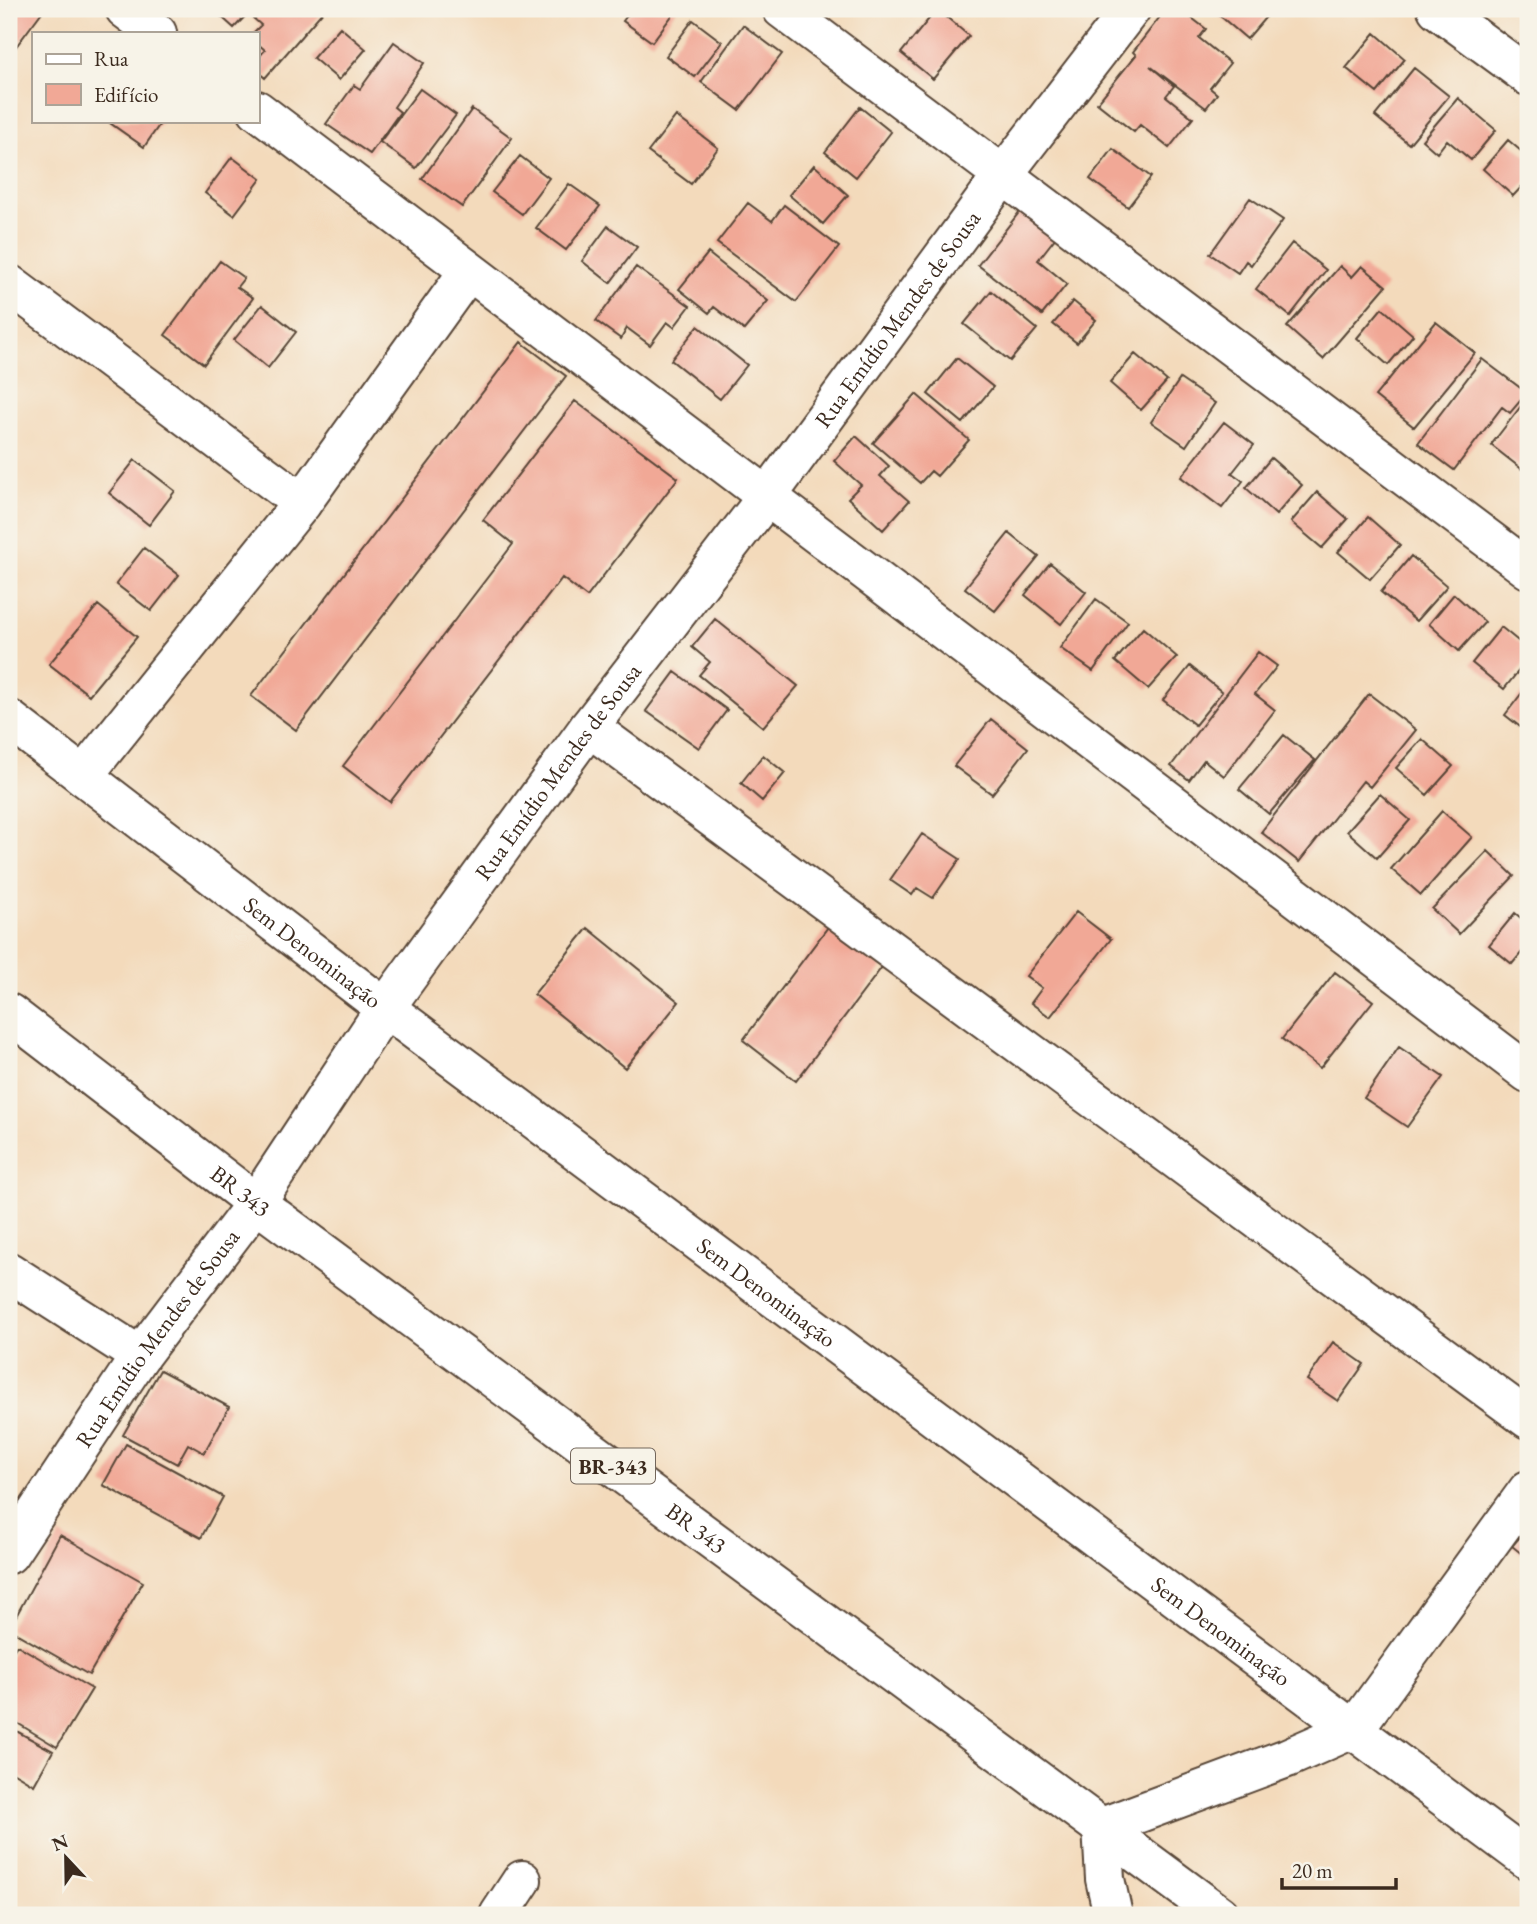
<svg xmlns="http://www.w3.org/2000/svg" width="1537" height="1924" viewBox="0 0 1537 1924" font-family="'EB Garamond',serif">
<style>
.building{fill:#f1a896}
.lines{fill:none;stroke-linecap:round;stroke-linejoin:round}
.minor-casing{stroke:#574436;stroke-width:42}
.major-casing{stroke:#574436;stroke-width:42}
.minor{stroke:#fff;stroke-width:38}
.major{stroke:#fff;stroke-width:38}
.labels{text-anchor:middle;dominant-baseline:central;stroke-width:6;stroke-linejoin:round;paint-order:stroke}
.shield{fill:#f7f3e8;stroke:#73665b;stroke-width:2}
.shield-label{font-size:21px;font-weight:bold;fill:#3b2a1e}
.street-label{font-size:23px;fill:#3b2a1e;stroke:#f7f3e8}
</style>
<rect width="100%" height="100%" fill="#f7f3e8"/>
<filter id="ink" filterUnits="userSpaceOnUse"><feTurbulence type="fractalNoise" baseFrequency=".0143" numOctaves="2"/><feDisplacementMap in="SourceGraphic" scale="14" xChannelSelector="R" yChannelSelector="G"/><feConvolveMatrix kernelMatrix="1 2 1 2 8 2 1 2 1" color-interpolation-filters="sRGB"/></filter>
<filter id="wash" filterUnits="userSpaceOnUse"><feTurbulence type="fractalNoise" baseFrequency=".00686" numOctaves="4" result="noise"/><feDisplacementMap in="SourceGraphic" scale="28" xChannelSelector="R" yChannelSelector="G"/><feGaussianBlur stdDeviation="1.57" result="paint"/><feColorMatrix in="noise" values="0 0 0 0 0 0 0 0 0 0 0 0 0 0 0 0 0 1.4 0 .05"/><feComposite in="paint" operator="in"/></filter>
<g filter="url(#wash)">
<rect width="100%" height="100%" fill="#f3dabb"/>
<g id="blocks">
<path class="building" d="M9,9H44L9,56Z
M213,9H252L234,28Z
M261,9H325L265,78L257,71V59L265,50L257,43V33H253L261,25L253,18Z
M632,9H677L652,42L623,21Z
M937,9L969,36L933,79L901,53Z
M1166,9H1180L1206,29L1199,38L1230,63L1210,88L1217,94L1206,108L1150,66L1174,86L1166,96L1193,118L1169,148L1140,125L1134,132L1097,103L1136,55L1133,52Z
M1212,9H1268L1271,11L1247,39Z
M693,20L722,42L695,77L666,56Z
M743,25L782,54L739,110L701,82Z
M340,27L366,49L339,80L313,58Z
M1375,33L1405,59L1377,93L1346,68Z
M394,42L424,63L394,107L400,112L370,154L326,124L354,85L360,89Z
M1414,68L1449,96L1409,144L1375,116Z
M420,89L456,115L416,168L380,142Z
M1458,98L1496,130L1471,160L1447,140L1437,153L1422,140Z
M860,107L891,132L856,177L825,152Z
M472,109L512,138L462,207L422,179Z
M676,116L718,148L691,184L648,152Z
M112,121H162L144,147L110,123Z
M1508,140L1528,157V180L1513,196L1483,169Z
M1113,149L1151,177L1128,207L1090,179Z
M520,156L549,178L522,214L492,192Z
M232,157L261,179L234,215L205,193Z
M814,165L848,195L823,224L789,195Z
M569,184L600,206L566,250L536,228Z
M1250,198L1283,220L1251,265L1246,261L1238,273L1210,254Z
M748,203L772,221L784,205L839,247L796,302L717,243Z
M1021,210L1056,237L1038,260L1067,284L1042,315L978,265Z
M608,226L637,247L610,283L582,261Z
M1292,243L1326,270L1290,316L1256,289Z
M708,253L768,301L744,330L714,307L709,313L679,289Z
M220,261L244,278L237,287L253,298L204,364L165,335Z
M1340,266L1352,277L1362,266L1386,286L1323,359L1287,327Z
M636,267L690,306L674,327L667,322L650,345L627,328L621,339L596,321Z
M991,291L1037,329L1010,361L964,324Z
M1073,301L1096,320L1077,343L1053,324Z
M262,305L296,332L268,368L234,340Z
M1382,308L1413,335L1388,365L1357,338Z
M1436,322L1475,353L1414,427L1375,396Z
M698,326L747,365L720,399L671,360Z
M521,342L566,376L296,730L251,696Z
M1135,354L1167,381L1141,410L1110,383Z
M957,358L993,387L963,423L928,394Z
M1482,359L1527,393L1510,413L1502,407L1454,470L1418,443Z
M1180,379L1215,403L1186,446L1151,422Z
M916,394L969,440L937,476L931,471L920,483L873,443Z
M1528,397V474L1491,445Z
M575,401L678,478L587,597L562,578L390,802L343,766L513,544L483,520Z
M1224,422L1254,445L1232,473L1243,481L1222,508L1181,477Z
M856,436L889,466L880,476L909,501L883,530L848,498L861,485L834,461Z
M1271,458L1302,485L1276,515L1246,488Z
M135,460L175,491L149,525L109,493Z
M1317,492L1348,519L1322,548L1291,522Z
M1368,517L1400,545L1370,579L1338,552Z
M1009,533L1039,557L995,611L965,588Z
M144,548L179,575L151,611L116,584Z
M1411,556L1447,586L1416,621L1381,592Z
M1050,563L1086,592L1061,624L1025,595Z
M1454,594L1485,622L1459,651L1429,624Z
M1096,599L1128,622L1093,671L1060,648Z
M98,605L137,637L89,695L49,664Z
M715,619L798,686L763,727L699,675L710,662L692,647Z
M1501,627L1528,649V659L1504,689L1472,663Z
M1143,628L1177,657L1148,689L1115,661Z
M1258,652L1277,666L1255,694L1275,710L1224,776L1204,760L1189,780L1171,766Z
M1190,666L1222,692L1195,725L1163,700Z
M675,672L727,710L699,748L646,711Z
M1528,685V733L1505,715Z
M1369,694L1416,730L1370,787L1363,781L1299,862L1261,832Z
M991,719L1028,748L992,794L954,766Z
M1284,735L1315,760L1269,814L1239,789Z
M1422,739L1453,766L1427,795L1396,768Z
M763,755L785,773L762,801L741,783Z
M1380,794L1410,820L1377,858L1347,831Z
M1442,811L1472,837L1421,895L1391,869Z
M922,834L960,859L933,898L917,888L912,895L890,880Z
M1488,851L1514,876L1459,934L1432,909Z
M1076,912L1111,939L1050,1017L1031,1003L1042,988L1026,976Z
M1515,913L1528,924V945L1512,964L1489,945Z
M828,927L882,967L796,1081L743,1040Z
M588,928L679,1002L625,1068L534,994Z
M1335,972L1373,1001L1320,1068L1282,1039Z
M1399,1047L1443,1077L1407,1127L1364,1098Z
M1333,1342L1364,1364L1338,1401L1307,1380Z
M160,1370L229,1407L204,1453L188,1444L177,1464L123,1435Z
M126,1444L223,1497L201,1538L103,1485Z
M1528,1528V1559L1512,1546Z
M60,1535L143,1582L89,1675L9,1629Z
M17,1645L92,1689L57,1747L9,1718V1657Z
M9,1727L53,1751L34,1785L9,1770Z"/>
</g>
</g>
<g filter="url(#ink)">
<use href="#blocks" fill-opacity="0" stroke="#574436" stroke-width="2"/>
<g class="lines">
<g class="minor-casing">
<g id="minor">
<path d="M125,9L157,33"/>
<path d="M782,9L1528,569"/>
<path d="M1437,9L1528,76"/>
<path d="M257,110L1528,1073"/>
<path d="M9,284L302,503"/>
<path id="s1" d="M9,719L385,1008L1528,1860"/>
<path d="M589,727L1528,1419"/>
<path d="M83,776L302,503L468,272"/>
<path d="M9,1272L140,1356"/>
<path id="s2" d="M9,1554L140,1356L256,1203L385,1008L589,727L766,498L1003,175L1131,9"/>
<path d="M499,1915L522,1880"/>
<path d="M1113,1915L1105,1879L1102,1827L1287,1758L1355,1728L1528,1490"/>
</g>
</g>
<g class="major-casing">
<g id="major">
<path id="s3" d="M9,1013L256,1203L1220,1915"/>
</g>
</g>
<use href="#minor" class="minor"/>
<use href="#major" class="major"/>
</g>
</g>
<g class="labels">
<rect class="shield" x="571" y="1448.5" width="84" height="35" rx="5"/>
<g class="shield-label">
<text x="613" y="1466">BR-343</text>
</g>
<g class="street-label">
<text stroke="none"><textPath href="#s2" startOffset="1522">Rua Emídio Mendes de Sousa</textPath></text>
<text stroke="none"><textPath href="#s2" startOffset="956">Rua Emídio Mendes de Sousa</textPath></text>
<text stroke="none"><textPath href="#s1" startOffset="383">Sem Denominação</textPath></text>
<text stroke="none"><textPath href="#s3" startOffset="292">BR 343</textPath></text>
<text stroke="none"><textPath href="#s1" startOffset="950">Sem Denominação</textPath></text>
<text stroke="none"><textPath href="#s2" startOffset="262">Rua Emídio Mendes de Sousa</textPath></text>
<text stroke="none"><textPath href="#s3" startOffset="859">BR 343</textPath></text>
<text stroke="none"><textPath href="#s1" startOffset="1517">Sem Denominação</textPath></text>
</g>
</g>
<rect width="1537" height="1924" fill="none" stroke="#f7f3e8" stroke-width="35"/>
<rect x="32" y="32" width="228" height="91" fill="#f7f3e8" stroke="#aca397" stroke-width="2"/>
<rect x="46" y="54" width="35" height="10" fill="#ffffff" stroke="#aca397" stroke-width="2"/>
<text x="94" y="66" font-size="21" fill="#3b2a1e">Rua</text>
<rect x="46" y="84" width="35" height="21" fill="#f1a896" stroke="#aca397" stroke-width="2"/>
<text x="94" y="102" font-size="21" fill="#3b2a1e">Edifício</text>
<g transform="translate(66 1858) rotate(338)" stroke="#f7f3e8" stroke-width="5" paint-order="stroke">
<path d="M0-5L12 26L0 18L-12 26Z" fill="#3b2a1e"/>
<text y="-10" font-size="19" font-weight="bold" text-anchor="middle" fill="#3b2a1e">N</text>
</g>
<path d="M1282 1878v10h114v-10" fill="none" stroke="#3b2a1e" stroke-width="3.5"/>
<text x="1292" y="1878" font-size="21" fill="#3b2a1e" stroke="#f7f3e8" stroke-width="5" paint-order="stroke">20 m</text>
</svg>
